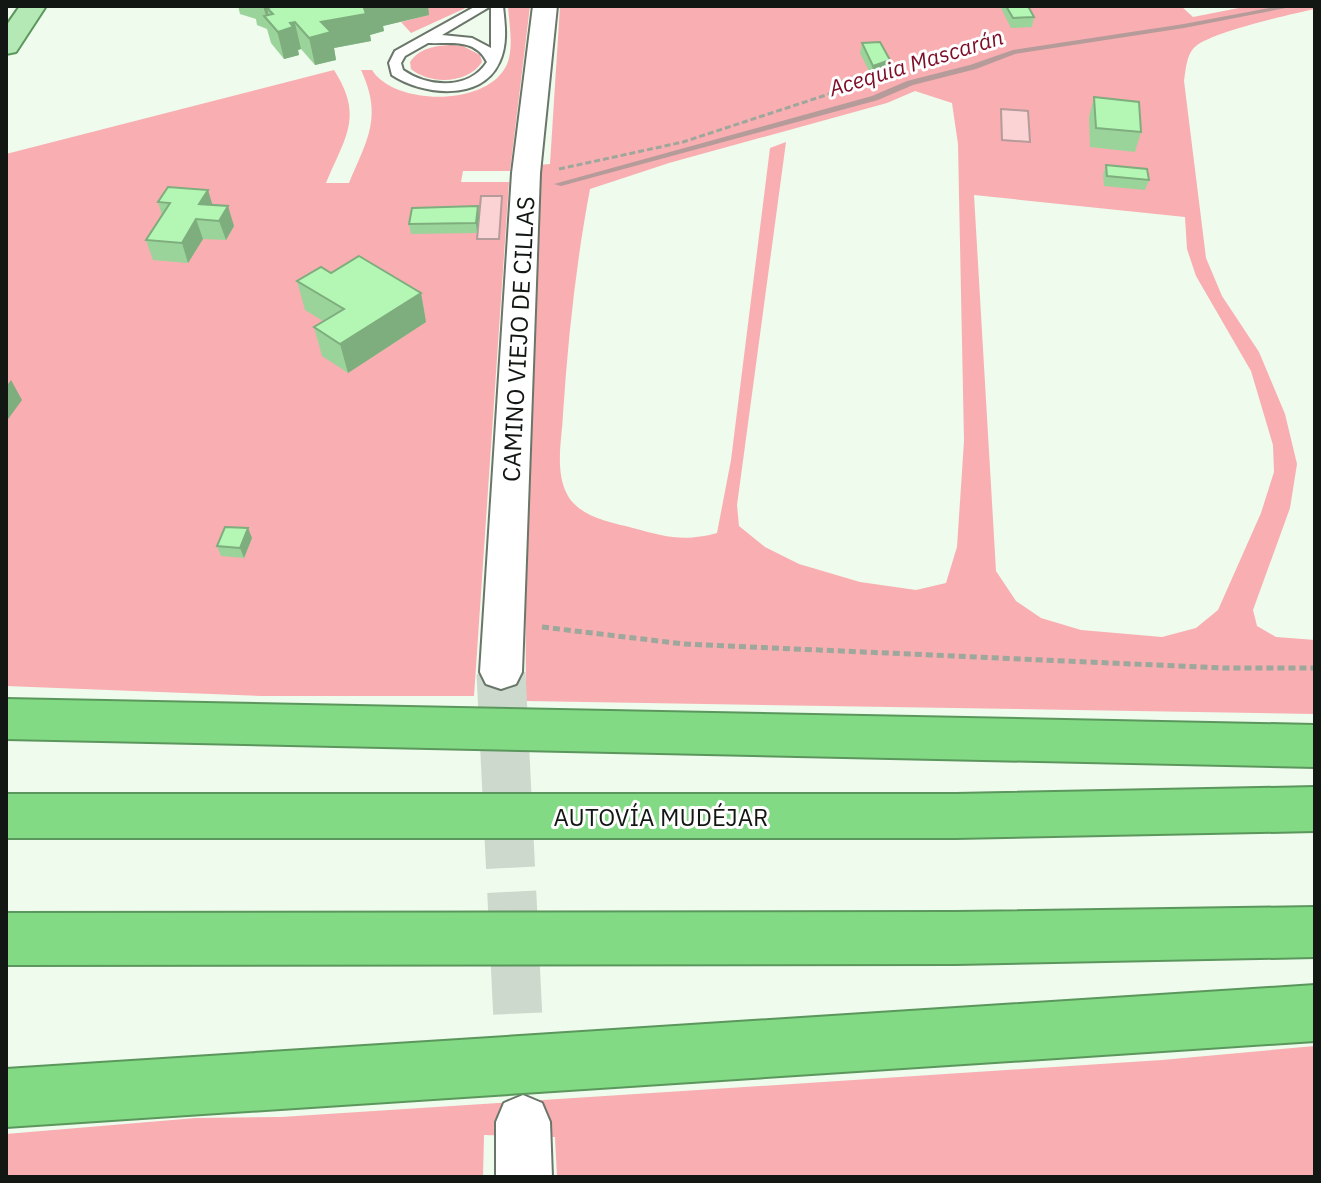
<svg xmlns="http://www.w3.org/2000/svg" width="1321" height="1183" viewBox="0 0 1321 1183" font-family="'IBM Plex Sans',sans-serif">
<style>
.green{fill:#f9aeb1;fill-rule:evenodd}
.water{fill:#fbd3d4;stroke:#b59b9a;stroke-width:2}
.lines{fill:none;stroke-linecap:round;stroke-linejoin:round}
.stream{fill:#b59b9a;fill-rule:evenodd}
.minor-tunnel-far1{stroke:#cdd9cc;stroke-width:37;stroke-dasharray:37 18;stroke-linecap:butt}
.minor-tunnel{stroke:#cdd9cc;stroke-width:49;stroke-dasharray:49 24;stroke-linecap:butt}
.service-casing{stroke:#6a766a;stroke-width:4}
.minor-casing{stroke:#6a766a;stroke-width:4}
.primary-casing{stroke:#5b965c;stroke-width:4}
.motorway-casing{stroke:#5b965c;stroke-width:4}
.path-far1{stroke:#9da79c;stroke-width:3;stroke-dasharray:6 3;stroke-linecap:butt}
.path{stroke:#9da79c;stroke-width:5;stroke-dasharray:7 4;stroke-linecap:butt}
.service{fill:#fff;fill-rule:evenodd}
.minor{fill:#fff;fill-rule:evenodd}
.primary{fill:#b4e9b5;fill-rule:evenodd}
.motorway{fill:#82db84;fill-rule:evenodd}
.wall{fill:#9bd49b}
.shaded-wall{fill:#7ead7e}
.building{fill:#b4f7b4;stroke:#7ead7e;stroke-width:2}
.labels{text-anchor:middle;dominant-baseline:central;stroke-width:6;stroke-linejoin:round;paint-order:stroke}
.far-water-label{font-size:22px;font-style:italic;fill:#7d0c26;stroke:#fff}
.street-label{font-size:24px;fill:#131713;stroke:#fff}
</style>
<rect width="100%" height="100%" fill="#eefbed"/>
<path class="green" d="M421,6H470L411,33L401,22L428,15Z
M508,6H530L510,171H463L461,182H509L474,696H261L6,686V154L334,70C364,117 345,137 326,183H349C367,140 383,117 361,70H372C394,105 483,107 505,68C515,52 509,24 508,6Z
M560,6H1181L1193,17L1249,6H1315V9C1291,14 1213,32 1196,46C1186,54 1186,70 1184,81L1206,258L1222,296L1259,352L1285,414L1297,464L1290,508L1253,610L1257,626L1276,637L1315,640V714L526,701L525,543L539,165L550,164ZM915,91L952,103L958,144L964,441L957,547L946,583L916,590L860,582L799,564L765,547L739,526L737,505L786,142L770,148L731,460L717,533C684,542 666,537 633,528C610,522 577,517 566,492C555,469 562,438 563,414C568,338 576,263 590,189L669,163L887,103ZM974,195L1185,217L1187,249L1196,276L1251,371L1273,445L1274,472L1261,513L1218,610L1196,628L1162,637L1081,630L1041,618L1016,601L996,571Z
M450,45L463,46L480,55L482,62C468,84 430,85 411,69L410,62C420,48 434,46 450,45Z
M1315,1046V1177H557L555,1137L484,1135L483,1177H6V1134L196,1118L281,1117L1162,1060Z"/>
<path class="water" d="M1001,109L1028,111L1030,142L1002,140Z
M481,196H502L499,239H477Z"/>
<g class="lines">
<path class="stream" d="M1280,6H1296L1184,28L1015,54L976,69L913,85L878,100L561,186L554,184L872,96L907,81L970,65L1013,50L1184,24Z"/>
<path class="minor-tunnel-far1" d="M501,672V675"/>
<path class="minor-tunnel" d="M501,673L523,1122"/>
<g class="service-casing">
<path id="service" d="M476,6H503C505,25 508,45 499,63C481,102 422,95 392,75L389,63L395,51ZM491,6V48L472,38L442,35ZM428,43C451,44 475,38 487,62C469,90 429,88 403,70L401,63L405,56Z"/>
</g>
<g class="minor-casing">
<path id="minor" d="M533,6H557L540,173L522,672L516,684L501,689L486,684L480,672L512,173Z
M523,1095L542,1103L550,1122L552,1177H496V1122L504,1103Z"/>
</g>
<g class="primary-casing">
<path id="primary" d="M20,6H46L16,52L6,54V26Z"/>
</g>
<g class="motorway-casing">
<path id="motorway" d="M6,699L1315,725V767L6,739Z
M1315,787V831L956,838H6V794H956Z
M1315,907V957L956,964L6,965V913L956,912Z
M1315,985V1041L6,1127V1069Z"/>
</g>
<path class="path-far1" d="M559,169L683,142L884,76"/>
<path class="path" d="M542,627L684,644L1223,668H1315"/>
<use href="#service" class="service"/>
<use href="#minor" class="minor"/>
<use href="#primary" class="primary"/>
<use href="#motorway" class="motorway"/>
</g>
<path class="wall" d="M238,6H428L429,15L383,26L384,31L370,35L371,41L334,48L336,60L315,65L301,49L298,50L299,55L284,59L271,43L267,29L257,25L256,19L240,14Z
M1000,6H1028L1034,17L1032,27L1011,28Z
M862,43L888,70L871,75L860,53Z
M1094,97L1141,132L1135,152L1090,147L1089,117Z
M1106,165L1149,180L1145,190L1104,186L1103,175Z
M158,202L213,205L234,226L226,240L203,239L188,263L153,260L146,240L162,215Z
M478,206L479,217L477,233L411,234L409,224Z
M331,273L421,293L426,322L348,373L322,356L314,327L323,321L305,310L297,281Z
M252,538L244,558L221,556L217,546Z"/>
<path class="shaded-wall" d="M263,6H291L301,49L298,50L299,55L284,59L273,14L267,8L271,24L267,19Z
M372,6H428L429,15L383,26L384,31L370,35L371,41L334,48L336,60L315,65L309,38L321,22Z
M890,60L888,70L871,75L873,66Z
M208,190L214,210L199,204Z
M228,206L234,226L226,240L219,221Z
M478,206L479,217L477,233L476,223Z
M196,219L203,239L188,263L182,243Z
M421,293L426,322L348,373L340,344Z
M11,380L22,400L6,422V387Z
M248,528L252,538L244,558L240,548Z"/>
<path class="building" d="M276,6H372L364,8L366,14L321,22L331,32L309,38L295,22L290,23L293,27L278,32L264,16L273,14L267,8Z
M1006,6H1028L1034,17L1013,18Z
M880,42L890,60L873,66L862,43Z
M1094,97L1139,102L1141,132L1096,128Z
M1106,165L1147,169L1149,180L1107,176Z
M168,187L208,190L199,204L228,206L219,221L196,219L182,243L146,240L170,203L158,202Z
M478,206L476,223L409,224L412,208Z
M359,256L421,293L340,344L314,327L344,309L297,281L321,267L331,273Z
M225,527L248,528L240,548L217,546Z"/>
<g class="labels">
<g class="far-water-label">
<text transform="translate(916 62) rotate(-17)">Acequia Mascarán</text>
</g>
<g class="street-label">
<text transform="translate(518 339) rotate(-87)">CAMINO VIEJO DE CILLAS</text>
<text x="661" y="817">AUTOVÍA MUDÉJAR</text>
</g>
</g>
<rect width="1321" height="1183" fill="none" stroke="#131713" stroke-width="16"/>
</svg>
